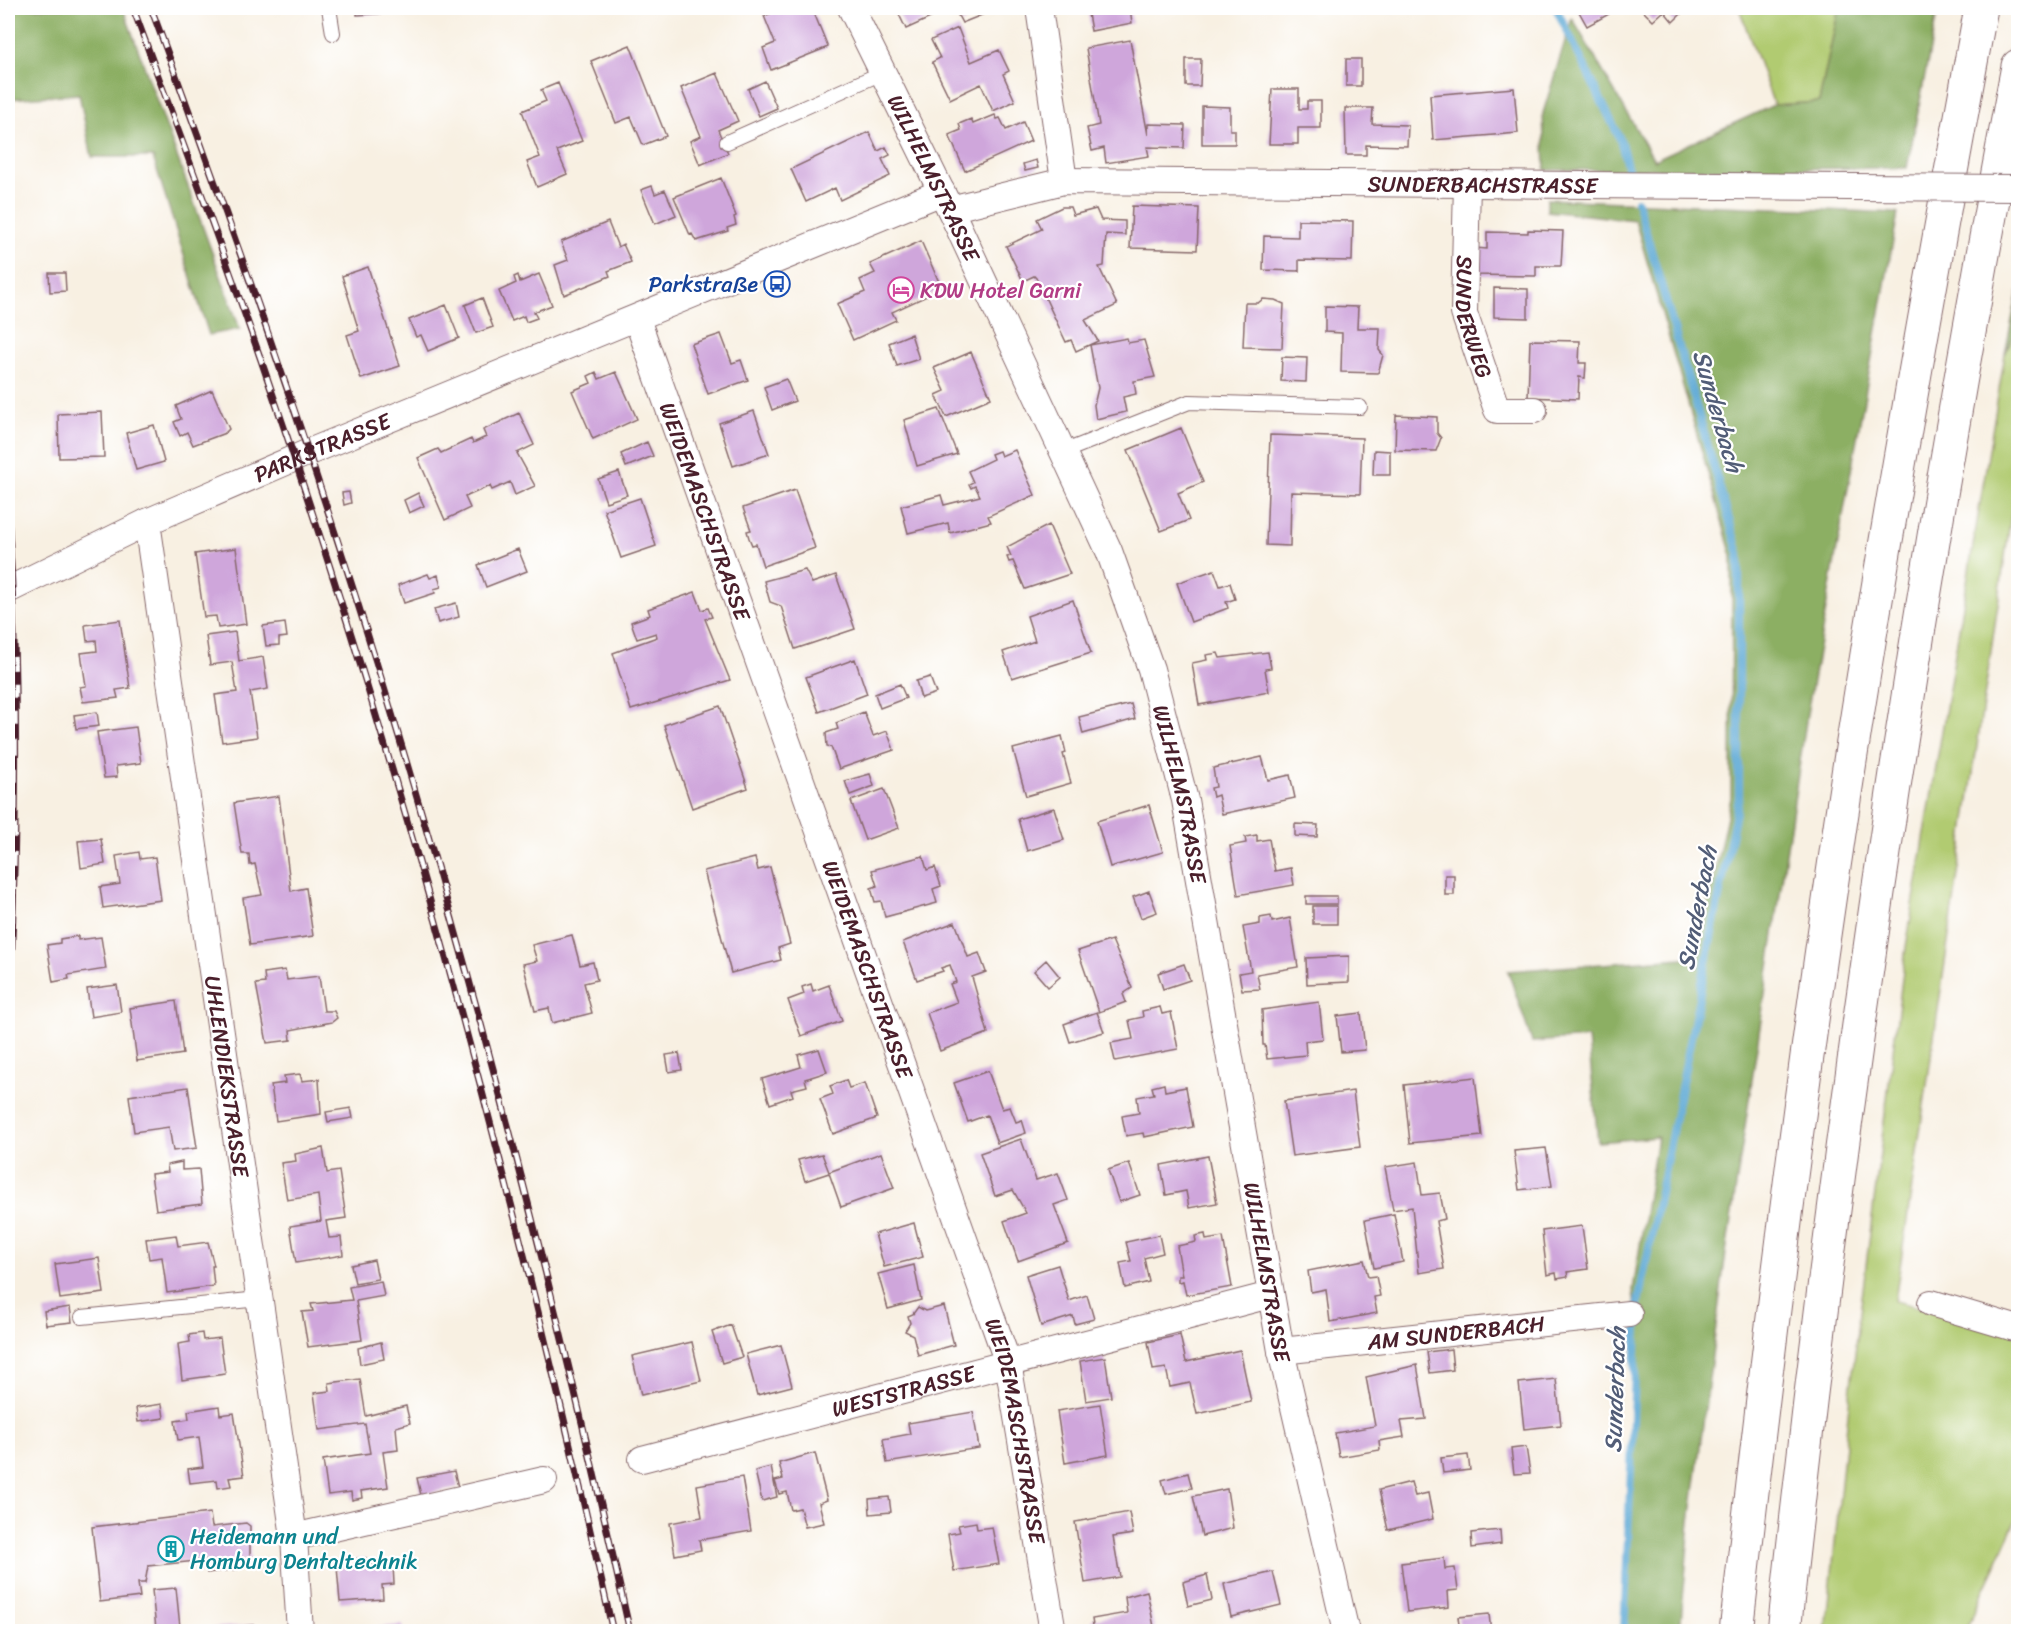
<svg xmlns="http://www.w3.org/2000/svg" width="2026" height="1639" viewBox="0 0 2026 1639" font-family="Sriracha,sans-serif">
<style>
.green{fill:#b1cb71;stroke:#7e754e;stroke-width:1.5}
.forest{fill:#8caf63;stroke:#6b6747;stroke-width:1.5}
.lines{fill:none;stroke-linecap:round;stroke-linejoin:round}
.stream{stroke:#5ba8d4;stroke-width:8}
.building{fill:#cfa6db}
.service-casing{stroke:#87686b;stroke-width:16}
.minor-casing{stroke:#87686b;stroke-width:28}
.motorway-casing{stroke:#87686b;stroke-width:35}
.service{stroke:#fff;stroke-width:14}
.minor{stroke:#fff;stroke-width:26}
.motorway{stroke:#fff;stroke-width:33}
.rail-casing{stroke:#4a1f2b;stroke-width:7}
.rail{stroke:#fff;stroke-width:4.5;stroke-dasharray:14;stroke-linecap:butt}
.minor-bridge-casing{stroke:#87686b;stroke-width:28;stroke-linecap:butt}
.minor-bridge{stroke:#fff;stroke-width:26}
.labels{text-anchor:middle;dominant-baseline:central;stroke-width:4.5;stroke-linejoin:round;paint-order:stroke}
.street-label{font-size:22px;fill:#4a1f2b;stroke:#fff}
.transit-label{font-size:22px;fill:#164399;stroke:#fff;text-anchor:end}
.hotel-label{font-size:22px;fill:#b23c85;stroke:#fff;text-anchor:start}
.culture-label{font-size:22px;fill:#0d838f;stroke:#fff;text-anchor:start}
.water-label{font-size:24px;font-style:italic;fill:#525d77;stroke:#fff}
</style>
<rect width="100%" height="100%" fill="#fff"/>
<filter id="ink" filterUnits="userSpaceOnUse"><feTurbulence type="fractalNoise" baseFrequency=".0167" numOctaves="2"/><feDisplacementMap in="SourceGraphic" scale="12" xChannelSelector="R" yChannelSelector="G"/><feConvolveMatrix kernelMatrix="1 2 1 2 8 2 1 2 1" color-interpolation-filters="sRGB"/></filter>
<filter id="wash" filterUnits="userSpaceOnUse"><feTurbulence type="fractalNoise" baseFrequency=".008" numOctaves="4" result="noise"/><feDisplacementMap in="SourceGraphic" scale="24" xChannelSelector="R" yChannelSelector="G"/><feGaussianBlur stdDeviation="1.35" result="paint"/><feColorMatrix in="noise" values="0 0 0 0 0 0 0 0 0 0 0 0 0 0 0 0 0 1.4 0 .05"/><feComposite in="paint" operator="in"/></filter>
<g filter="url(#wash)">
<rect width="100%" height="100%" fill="#f8f0e2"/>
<path class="green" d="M1739,8H1839L1819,102L1774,105Z
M2018,327V468L1895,1301L2018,1333V1517L1965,1631L1826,1632L1851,1385L1906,947L2005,354Z"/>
<path class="forest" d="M8,8H123L240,329L209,335L153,157H92L79,94L8,99Z
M1839,8H1938L1907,168L1545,170L1543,113L1572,18L1654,160L1774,105L1819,102Z
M1547,199L1898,213L1808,708L1724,1266L1690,1522L1680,1631H1621L1636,1321L1633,1290L1657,1137L1598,1142L1588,1038L1532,1042L1508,971L1696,957L1731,798L1732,556L1635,220L1547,211Z
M2018,292V327L2005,354Z"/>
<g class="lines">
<path class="stream" d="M1556,8L1620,139L1630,177
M1624,1632L1638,1303L1739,797V554L1637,201"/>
</g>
<g id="blocks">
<path class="building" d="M357,8H389V13L357,15Z
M785,8H812L828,47L771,70L763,48L775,43L764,16Z
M896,8H952L906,29Z
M954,8H999L962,23Z
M1087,8H1130L1132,23L1091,31Z
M1577,8H1606L1609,14L1587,26Z
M1644,8H1682L1685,10L1673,22L1664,11L1653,21L1642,10Z
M958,28L971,62L999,50L1009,71L1003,74L1015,101L993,111L981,84L950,99L932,62L940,58L931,40Z
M1130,40L1148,135V124L1185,125L1184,148L1147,147L1149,156L1106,163L1104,148L1092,151L1087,128L1099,125L1086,48Z
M630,45L666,136L643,145L631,117L616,123L591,61Z
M1186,59H1201L1200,86H1186Z
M1346,59H1361V86H1346Z
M717,73L738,121L718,130L728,153L700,165L690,141L701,136L681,88Z
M765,81L777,108L759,116L748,89Z
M558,83L582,141L557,151L567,174L537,187L527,162L540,157L522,111L546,101L541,90Z
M1514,88L1518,133L1433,140L1430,95Z
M1272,89H1299V109H1307V101H1321V128H1298V144H1269Z
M1202,106L1230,107V130H1235V144H1202Z
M1345,108H1373L1372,124L1408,125L1407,146L1366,145V155H1346Z
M995,115L997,119L1000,118L1006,130L1023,122L1031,141L965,171L949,135L961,130L959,124L971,119L973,124Z
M869,132L878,151L886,147L890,155L882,159L890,176L840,200L835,188L806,202L791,169Z
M1036,160L1038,168L1025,171L1023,164Z
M721,178L736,216L734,217L736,225L727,228L728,231L696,241L692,234L690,235L674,197Z
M652,186L655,194L665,190L676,215L655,224L641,190Z
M1132,206L1199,208L1197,250L1130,248Z
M1062,207H1070L1073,215L1096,209L1101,220L1125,221V235L1106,234L1104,266L1099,267L1117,305L1085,320L1098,341L1076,351L1071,340L1066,342L1036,278L1034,276L1023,281L1006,246L1042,229L1037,219Z
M1298,220L1353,221L1352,261L1299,260V271L1263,270L1264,236L1298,237Z
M608,222L618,247L623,244L631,262L608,271L610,276L564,295L555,265L568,260L561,242Z
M1528,230L1563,231L1561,266H1536V276L1474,275L1475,248L1487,249V232L1528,233Z
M921,241L942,289L892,312L896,320L853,340L837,304L865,292L860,280L875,273L870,264Z
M368,267L400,366L361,379L347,335L359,331L342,276Z
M49,273H65L66,291L50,292Z
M539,274L552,305L534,312L537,318L526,322L524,316L512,321L499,291L516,283L514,277L518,275L520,282Z
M1494,288L1528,289V318L1494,317Z
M482,298L493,327L476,333L465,305Z
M1263,299L1275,300L1284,304L1282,348L1243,347L1245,303H1258Z
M446,305L459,338L428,351L421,335L416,337L409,320Z
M1325,306L1358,307L1357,328H1380L1379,350L1383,355L1378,373L1341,372L1342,333L1325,332Z
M721,334L732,363L741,360L748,380L708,394L691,344Z
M911,334L919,359L897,366L889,343Z
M1127,338L1128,343L1144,340L1155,377L1134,381L1136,394L1123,397L1126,412L1096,419L1094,405L1098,388L1090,345Z
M1530,340L1580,341L1579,363H1586L1585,378L1579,377L1578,399L1528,397Z
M971,352L991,398L946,417L936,395L945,391L934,368Z
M1282,357L1307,358L1306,382L1281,381Z
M596,372L599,379L616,372L637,419L593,439L572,391L591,383L588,376Z
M786,379L795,401L772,410L764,387Z
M212,390L229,429L225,433L193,445L187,432L180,436L174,422L181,419L176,406Z
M939,409L957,454L917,466L904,420Z
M754,411L769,454L733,466L719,423Z
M102,412L104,457L59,458L58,414Z
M519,413L534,445L517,453L535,486L515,495L510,482L492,490L490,486L465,497L470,508L445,520L418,458L438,449L441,453L471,439L473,443L486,437L483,430Z
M1396,415L1437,417V433L1441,438L1436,451L1395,450Z
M154,425L164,462L136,470L126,433Z
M1181,428L1203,482L1178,493L1189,520L1161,531L1128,450Z
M1270,435L1362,438L1360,494L1291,492L1290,546L1266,545Z
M647,442L653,456L626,467L621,454Z
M1015,450L1035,495L988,516L991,522L950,533L948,523L908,533L901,506L941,495L944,505L980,496L975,486L971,488L969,484L973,482L968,471L993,459L991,454L999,451L1001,456Z
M1374,450L1390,451V475H1373Z
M619,472L627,495L606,502L598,479Z
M795,490L815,548L763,566L756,544L752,545L749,538L747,531L751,530L743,508Z
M349,492L351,503L344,505L342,493Z
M418,493L424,506L409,513L404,500Z
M640,498L656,546L621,558L604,510Z
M1049,525L1070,574L1025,589L1013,561L1009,562L1007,557L1011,556L1007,547Z
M236,548L246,624L218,628L216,616L204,617L195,554Z
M518,549L527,571L486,587L478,565Z
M805,570L812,583L836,575L855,629L795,649L781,606L770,602L764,581Z
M1214,570L1220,586L1230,583L1235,599L1226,602L1228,608L1191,622L1177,583Z
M428,574L430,578L438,575L441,587L434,589L435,593L404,603L398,585Z
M695,592L702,610L708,608L712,617L705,619L730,680L631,710L613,653L657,637L656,633L637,639L631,622L650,615L648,609Z
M1073,600L1091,653L1012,678L1003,652L1035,641L1027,616Z
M456,603L459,617L438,623L434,609Z
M120,620L130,688L116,690L118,698L83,702L80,687L86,686L81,653L97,651L96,640L87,641L85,625Z
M285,623L287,637L279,638V645L266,646L263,626Z
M235,632L239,661L263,657L268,689L250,692L257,737L222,742L215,695L237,692L232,662L210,665L206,636Z
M1268,652L1271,668L1265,669L1269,692L1199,705L1192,663L1207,660L1206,655L1218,653L1220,658Z
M855,659L867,694L819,712L806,677Z
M930,677L936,693L921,698L916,681Z
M900,684L906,698L880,708L875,694Z
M1131,704L1135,719L1083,734L1079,717Z
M720,706L748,788L692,808L664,725Z
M97,712L99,726L76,729L74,715Z
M864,712L873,736L887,731L894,750L839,769L831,747L827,746L826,733L838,729L836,723Z
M136,727L141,763L116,766L117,777L104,778L97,732Z
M1062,736L1066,753L1063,754L1071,783L1026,796L1013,749Z
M1262,757L1268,780L1290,775L1295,798L1222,814L1218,795L1213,797L1211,788L1216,787L1213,768Z
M870,774L874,786L850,795L845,781Z
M884,789L899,828L865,840L851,801Z
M279,796L291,891L306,888L313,936L250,945L243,898L262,895L255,864L250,865L249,854H242L234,803Z
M1149,805L1163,852L1110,867L1097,821Z
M1054,808L1064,840L1027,851L1018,819Z
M1295,824L1318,825L1317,837L1295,836Z
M1257,835V841L1269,839L1275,871L1291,868L1294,885L1238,895L1230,846L1246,843L1245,837Z
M101,839L105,864L81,868L78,841Z
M139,852L140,859L155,857L161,900L103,908L100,887L120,884L116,856Z
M923,856L927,870L935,867L941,886L933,889L937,903L885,917L881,901L875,902L871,888L877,886L872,870Z
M755,858L758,870L770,867L790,944L778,948L781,960L731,973L704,871Z
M1445,875H1454V895H1445Z
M1149,891L1157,912L1141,918L1133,897Z
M1306,896H1337V904H1306Z
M1313,906H1337V924H1313Z
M1271,916L1272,922L1290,918L1298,967L1257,974L1260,989L1242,990L1239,973L1251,971L1243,927L1260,924V918Z
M955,922L968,957L979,953L986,972L972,977L988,1033L940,1051L927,1013L957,1002L950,984L956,982L950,965L941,968L943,971L917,980L903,942Z
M572,935L580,965L593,962L597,980L584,983L592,1013L552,1023L549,1008L535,1011L523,964L537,961L532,945Z
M78,936V940L101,937L106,969L68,975L69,979L53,982L47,945L60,943V939Z
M1112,940L1132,988L1123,994L1126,1002L1099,1012L1078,951Z
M1349,956V982L1307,984L1306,958Z
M1046,960L1060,977L1048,987L1034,971Z
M1184,964L1190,980L1163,989L1158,973Z
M285,970L287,980L319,976L324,1011H334L337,1018L332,1022L290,1030L291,1040L267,1043L256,984L265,983L264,973Z
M811,984L813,991L829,985L842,1021L801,1036L788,1000L804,994L802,987Z
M117,985L121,1012L91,1017L87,989Z
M176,1001L183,1054L137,1061L130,1008Z
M1319,1002L1323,1039L1305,1041L1306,1055L1267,1059L1265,1045H1263L1262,1010Z
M1160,1007L1162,1014L1171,1012L1178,1049L1115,1061L1111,1043L1133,1039L1129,1020L1143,1017L1142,1011Z
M1097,1012L1104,1032L1070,1042L1064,1024Z
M1361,1013L1365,1050L1341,1052L1337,1016Z
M819,1049L827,1072L805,1079L807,1086L791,1090L793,1096L770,1104L762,1079L801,1067L798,1055Z
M679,1053L682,1070L669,1072L666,1055Z
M988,1071L1002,1109L1010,1107L1016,1122L1022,1120L1026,1133L997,1143L987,1115L968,1122L954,1083Z
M300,1074L302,1081L319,1079L321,1114L276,1121L271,1085L285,1083L284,1076Z
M1475,1077L1482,1136L1410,1143L1404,1085Z
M846,1080L849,1088L865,1083L877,1118L833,1134L820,1099L833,1094L830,1086Z
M1164,1084L1165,1091L1186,1087L1193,1127L1144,1137L1143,1133L1126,1136L1122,1116L1139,1113L1137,1097L1154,1094L1152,1087Z
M188,1087L197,1148L173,1151L169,1127L134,1132L129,1096Z
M1353,1091L1360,1147L1292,1156L1284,1101Z
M351,1108L353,1118L328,1122L326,1112Z
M1021,1139L1036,1180L1058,1173L1068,1200L1054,1205L1068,1243L1018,1261L1004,1221L1026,1213L1013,1190L995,1196L980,1153Z
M323,1148L327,1173L339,1171L346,1218L326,1221L329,1238L341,1237L343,1255L296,1263L290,1226L321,1221L318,1195L287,1200L281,1163L296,1161L295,1154Z
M1546,1148L1552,1186L1519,1190L1514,1151Z
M881,1153L894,1188L841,1207L829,1173L805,1181L798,1160L822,1154L829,1172Z
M1208,1156L1217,1203L1189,1208L1186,1191L1166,1195L1161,1165Z
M182,1162V1170L199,1169L202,1204L156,1210L151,1174L168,1172L167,1165Z
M1417,1162L1422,1195L1440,1193L1445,1219L1436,1221L1444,1269L1419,1273L1412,1207L1393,1210L1385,1167Z
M1129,1163L1140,1195L1119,1202L1108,1170Z
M1394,1214L1403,1262L1374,1268L1365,1220Z
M914,1223L923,1257L884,1267L875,1234Z
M1582,1226L1588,1269L1567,1272L1568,1277L1557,1279L1556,1273L1547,1275L1542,1231Z
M1205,1234L1206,1240L1223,1237L1232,1287L1186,1295L1183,1281L1178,1282V1276H1182L1177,1246L1196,1242L1195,1236Z
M176,1235L178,1246L208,1242L214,1266H212L214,1286L167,1293L162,1257L149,1259L146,1239Z
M1159,1235L1163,1253L1144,1258L1149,1282L1125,1288L1120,1263L1131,1261L1126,1242Z
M99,1258L104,1293L60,1299L55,1264Z
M374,1260L378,1279L355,1283L351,1265Z
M1364,1260L1368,1277L1376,1276L1380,1296L1374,1297L1377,1313L1330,1322L1326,1289L1311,1292L1308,1271Z
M914,1265L921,1300L888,1309L878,1274Z
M1058,1265L1069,1301L1087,1295L1094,1319L1075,1324L1073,1316L1041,1326L1026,1275Z
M381,1281L384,1296L356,1301L362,1340L308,1347L302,1312L313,1311L311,1304L352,1300L349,1287Z
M944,1306L954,1345L918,1355L913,1335L905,1331L910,1323L908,1316L913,1314L918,1307L925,1311Z
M70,1307L72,1322L46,1325L44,1311Z
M731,1325L742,1357L722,1363L712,1332Z
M202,1333L203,1340L220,1338L225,1374L182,1380L178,1344L190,1342L189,1335Z
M1180,1335L1186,1362L1240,1350L1251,1402L1197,1414L1190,1383L1170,1387L1166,1368L1153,1370L1148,1342Z
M381,1342L384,1359L360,1364L358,1348Z
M692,1342L701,1381L641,1395L632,1356Z
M781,1345L792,1386L757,1395L746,1354Z
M1451,1349L1453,1370L1430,1373L1427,1352Z
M1105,1357L1111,1397L1086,1401L1080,1361Z
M1417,1365L1426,1419L1401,1421L1404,1437L1379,1441L1380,1450L1339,1457L1335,1433L1375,1426L1366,1377Z
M360,1379L366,1416L406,1406L410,1423L396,1427L398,1450L383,1452L388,1487L361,1491L362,1498L352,1500L351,1492L328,1495L323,1460L370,1453L365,1424L319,1430L314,1393L330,1391L329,1383Z
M1556,1379L1561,1425L1524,1429L1519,1383Z
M162,1404L164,1418L138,1422L136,1408Z
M1100,1404L1108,1455L1065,1463L1057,1411Z
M219,1406L220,1415L234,1413L244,1476L229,1478L231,1486L218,1488L217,1480L190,1483L188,1469L203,1467L199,1437L178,1440L175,1421L189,1419L188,1411Z
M973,1412L979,1448L887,1463L883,1439L910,1434L908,1423Z
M1526,1447L1530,1473L1514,1474L1511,1449Z
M815,1453L827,1500L819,1503L824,1523L805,1527L800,1508L791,1510L787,1492L779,1494L775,1481L783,1479L779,1463Z
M1468,1455L1470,1470L1443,1473L1441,1458Z
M771,1467L777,1497L762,1501L755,1471Z
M454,1471L458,1487L421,1495L417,1478Z
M1188,1473L1192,1488L1166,1494L1162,1480Z
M742,1477L751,1531L699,1540L701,1550L675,1555L670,1523L702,1517L697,1485Z
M1411,1482L1415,1496L1428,1493L1433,1519L1388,1530L1379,1490Z
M1227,1489L1233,1528L1202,1536L1193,1496Z
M889,1497L891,1512L870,1514L869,1499Z
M1129,1512L1133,1534L1113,1537L1120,1577L1085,1583L1075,1522Z
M210,1513L212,1527L246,1523L250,1526V1560L239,1561L240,1569L207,1573L206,1560L148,1566L145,1583H138L140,1597L100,1602L92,1527Z
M976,1522L977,1529L992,1527L999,1564L954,1571L948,1534L960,1532L958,1525Z
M1500,1530L1501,1544L1472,1548L1471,1533Z
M366,1558V1565H393L394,1584L382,1585L383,1599L340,1602L337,1567L355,1566V1559Z
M1444,1558L1445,1569L1455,1568L1458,1590L1448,1591L1449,1607L1407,1612L1401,1563Z
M1273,1572L1281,1605L1231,1617L1224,1584Z
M1207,1575L1212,1600L1188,1606L1183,1582Z
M176,1588L180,1627L156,1629L152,1590Z
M1147,1591L1155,1632H1094L1092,1619L1127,1613L1125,1597Z
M1489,1614L1491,1632H1460L1458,1617Z
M254,1625L255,1632H212L211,1628Z
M403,1625V1632H357V1629Z"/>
</g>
</g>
<g filter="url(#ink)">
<use href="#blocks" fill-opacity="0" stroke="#87686b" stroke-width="1.5"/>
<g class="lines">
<g class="service-casing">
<path id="service" d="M329,8L333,33
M727,142L884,72
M1063,452L1189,402L1360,407
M82,1317L259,1299"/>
</g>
<g class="minor-casing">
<g id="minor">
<path id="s1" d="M851,8L950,209L1109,551L1151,669L1185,800L1281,1351L1346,1632"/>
<path d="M1039,8L1064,181"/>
<path id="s2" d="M1467,183L1464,313L1497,410H1534"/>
<path id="s3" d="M950,209L1064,181L1851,187"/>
<path id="s4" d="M637,319L1008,1363L1053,1632"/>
<path id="s5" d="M147,522L294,1537L300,1632"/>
<path id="s6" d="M8,590L147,522L309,452L942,192"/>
<path d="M1931,1303L2018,1329"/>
<path id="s7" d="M1281,1351L1629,1314"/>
<path id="s8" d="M642,1459L1270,1295"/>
<path d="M294,1537L544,1480"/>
</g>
</g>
<g class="motorway-casing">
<path id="motorway" d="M1736,1632C1773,1301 1815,970 1869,642C1904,430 1942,219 1981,8
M1784,1632C1840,1106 1919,584 2018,66"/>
</g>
<use href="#service" class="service"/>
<use href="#minor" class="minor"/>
<use href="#motorway" class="motorway"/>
<g class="rail-casing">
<path id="rail" d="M133,8C176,125 220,242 261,360C405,776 517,1202 613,1632
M151,8C250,274 343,542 422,815C501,1084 569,1357 630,1632
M8,516C20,690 16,865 8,1039"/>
</g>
<use href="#rail" class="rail"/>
<g class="minor-bridge-casing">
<path id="minor-bridge" d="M1851,187L2018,188"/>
</g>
<use href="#minor-bridge" class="minor-bridge"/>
</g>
</g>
<defs>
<g id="bus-ring" transform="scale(1.35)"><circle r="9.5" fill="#fff" stroke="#1a4fb4" stroke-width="1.5"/><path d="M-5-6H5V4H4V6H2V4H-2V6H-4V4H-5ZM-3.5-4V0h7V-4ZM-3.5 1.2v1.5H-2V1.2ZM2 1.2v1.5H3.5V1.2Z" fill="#1a4fb4"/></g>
<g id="hotel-ring" transform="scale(1.35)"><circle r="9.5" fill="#fff" stroke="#d1479c" stroke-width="1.5"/><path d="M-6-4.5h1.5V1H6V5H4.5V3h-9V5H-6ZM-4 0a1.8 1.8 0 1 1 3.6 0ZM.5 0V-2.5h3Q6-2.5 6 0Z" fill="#d1479c"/></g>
<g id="building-ring" transform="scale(1.35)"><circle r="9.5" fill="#fff" stroke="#0f9aa8" stroke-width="1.5"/><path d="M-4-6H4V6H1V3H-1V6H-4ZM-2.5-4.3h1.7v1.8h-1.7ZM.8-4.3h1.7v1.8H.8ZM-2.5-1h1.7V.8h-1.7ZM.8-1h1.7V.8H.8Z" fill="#0f9aa8"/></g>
</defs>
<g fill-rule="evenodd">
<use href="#bus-ring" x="777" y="284"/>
<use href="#hotel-ring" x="901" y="290"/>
<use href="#building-ring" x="171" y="1549"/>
</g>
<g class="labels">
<g class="street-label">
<text stroke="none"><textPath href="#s1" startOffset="189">WILHELMSTRASSE</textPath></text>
<text stroke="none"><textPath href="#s3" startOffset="536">SUNDERBACHSTRASSE</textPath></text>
<text stroke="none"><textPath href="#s2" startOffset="135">SUNDERWEG</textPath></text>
<text stroke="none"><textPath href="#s6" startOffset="345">PARKSTRASSE</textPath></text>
<text stroke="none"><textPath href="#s4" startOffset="204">WEIDEMASCHSTRASSE</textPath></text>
<text stroke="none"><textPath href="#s1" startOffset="855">WILHELMSTRASSE</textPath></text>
<text stroke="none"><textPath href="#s4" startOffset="690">WEIDEMASCHSTRASSE</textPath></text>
<text stroke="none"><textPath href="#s5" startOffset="560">UHLENDIEKSTRASSE</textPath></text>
<text stroke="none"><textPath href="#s1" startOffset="1341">WILHELMSTRASSE</textPath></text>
<text stroke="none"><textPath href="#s7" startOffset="176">AM SUNDERBACH</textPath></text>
<text stroke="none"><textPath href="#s8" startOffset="270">WESTSTRASSE</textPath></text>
<text stroke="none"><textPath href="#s4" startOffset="1176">WEIDEMASCHSTRASSE</textPath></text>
</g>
<g class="transit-label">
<text x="758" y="284">Parkstraße</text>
</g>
<g class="hotel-label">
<text x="920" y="290">KDW Hotel Garni</text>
</g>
<g class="culture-label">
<text x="190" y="1536">Heidemann und<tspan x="190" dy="25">Homburg Dentaltechnik</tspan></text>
</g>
<g class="water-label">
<text transform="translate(1718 411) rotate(74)">Sunderbach</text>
<text transform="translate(1697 908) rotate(-79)">Sunderbach</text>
<text transform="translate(1615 1390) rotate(-88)">Sunderbach</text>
</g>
</g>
<rect width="2026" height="1639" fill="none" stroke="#fff" stroke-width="30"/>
</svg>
